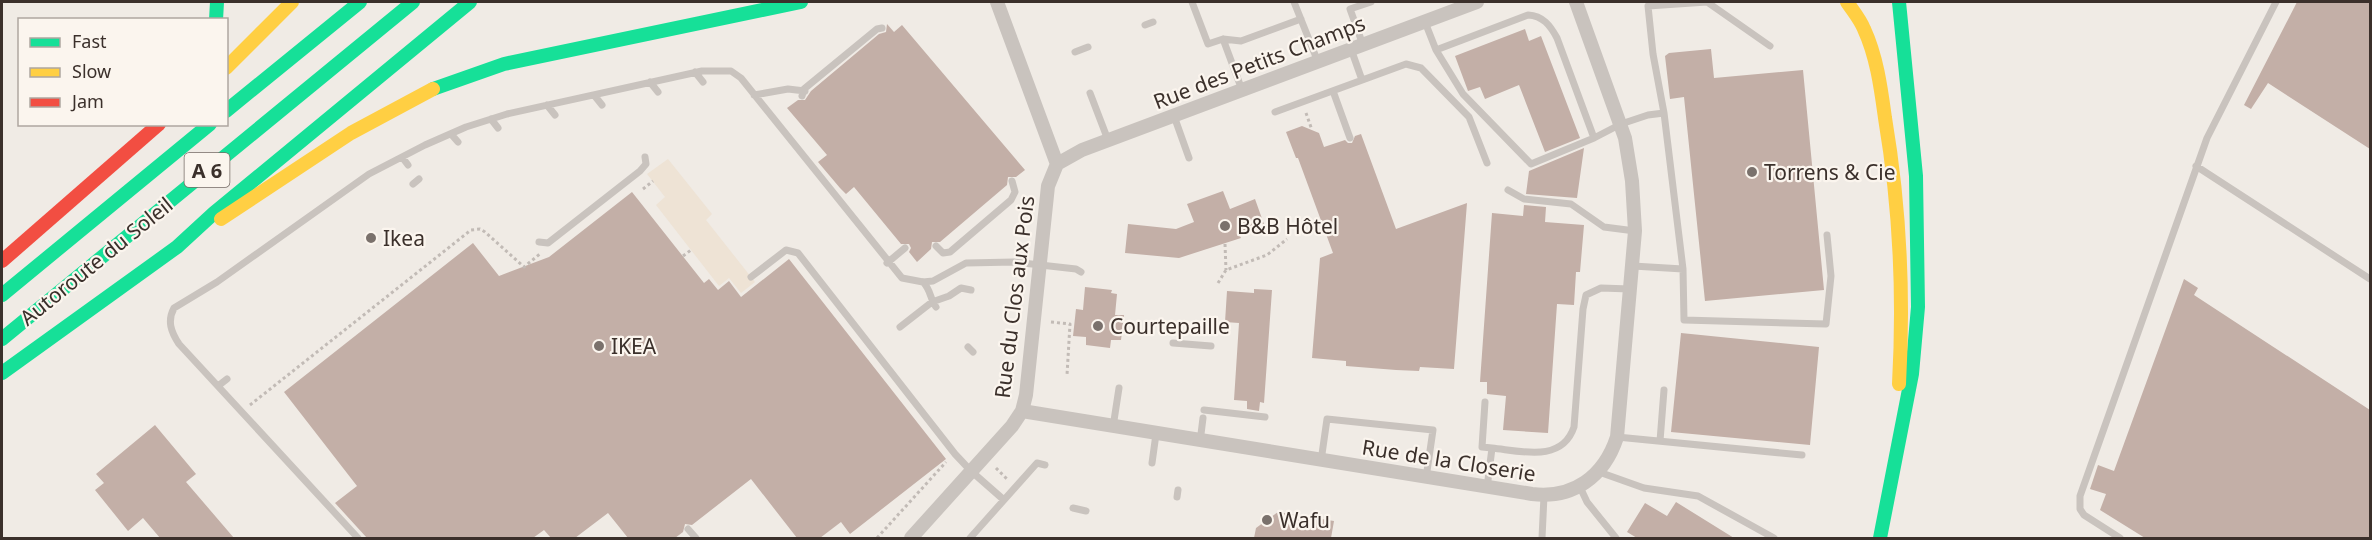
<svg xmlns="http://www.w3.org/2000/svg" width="2372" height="540" viewBox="0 0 2372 540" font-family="'Noto Sans',sans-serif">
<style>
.plaza{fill:#eee3d5}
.building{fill:#c3afa7}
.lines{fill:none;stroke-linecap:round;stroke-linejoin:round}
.path{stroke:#c2bbb6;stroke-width:3;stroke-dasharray:3 3;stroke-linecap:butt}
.lane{stroke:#c9c3be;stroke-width:7}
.street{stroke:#c9c3be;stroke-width:14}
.fast{stroke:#16e098;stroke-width:14}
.slow{stroke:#ffcf43;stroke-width:14}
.jam{stroke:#f24e42;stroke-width:14}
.poi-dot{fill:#7a716c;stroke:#fbf5ee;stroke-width:2}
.labels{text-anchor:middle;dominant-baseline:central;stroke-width:4.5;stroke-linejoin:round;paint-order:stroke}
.shield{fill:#fbf5ee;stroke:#756b66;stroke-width:1.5}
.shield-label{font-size:20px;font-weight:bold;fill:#3b302b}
.street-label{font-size:21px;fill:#3b302b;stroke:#fbf5ee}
.poi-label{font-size:21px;fill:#3b302b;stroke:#fbf5ee;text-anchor:start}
</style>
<rect width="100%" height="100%" fill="#f0ebe5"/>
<path class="plaza" d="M668,159L712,214L706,220L755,282L741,293L729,278L719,286L656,205L665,197L647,174Z"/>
<path class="building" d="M2297,2H2370V149L2268,83L2251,109L2244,105Z
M887,24L894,32L902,25L1025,170L1016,177H1008L1007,185L940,242H932L931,249L917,262L909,252L911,248L909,244H901L854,187L846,194L840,188L818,162L827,155L787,108L798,100H805L811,91L879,34L886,32Z
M1525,29L1529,41L1541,36L1580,138L1545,152L1519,85L1485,99L1480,87L1468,91L1455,56Z
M1711,49L1714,78L1803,70L1824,290L1705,301L1684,97L1670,99L1665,56L1669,53Z
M1302,126L1319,133L1324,147L1345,140L1348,143H1352L1355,136L1361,134L1396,229L1467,203L1454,369L1420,367L1419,371L1396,370L1346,366V361L1312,358L1320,258L1333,253L1298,158H1296L1286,132Z
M1584,148L1577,198L1526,194L1529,171Z
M1223,191L1230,209L1255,199L1265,227L1240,236L1241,238L1179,258L1125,253L1128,224L1176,229L1194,222L1187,204Z
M632,192L704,283L709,279L718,290L729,281L741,297L789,259L946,459L850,534L841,522L820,538H797L751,479L692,525L685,524L683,532L675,538H628L608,513L575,538H551L544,530L533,538H367L335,503L357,486L284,392L473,243L499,276L549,257Z
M1524,205L1546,207L1545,222L1584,225L1580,272H1576L1574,305L1557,304L1548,433L1503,430L1506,396L1487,394V382H1480L1492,213L1523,216Z
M2184,279L2198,288L2194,295L2370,410V538H2145L2100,510L2106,494L2090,489L2098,465L2114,471Z
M1085,287L1112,290L1111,293L1117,294L1115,315H1124L1121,340H1111L1110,348L1086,345V337L1073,336L1076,309L1083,310Z
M1254,289L1272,290L1264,403L1260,402L1259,411L1247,409V401L1234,400L1239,323L1225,322L1227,291L1254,293Z
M1681,333L1819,347L1810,445L1671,432Z
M155,425L196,474L186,482L234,538H160L143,518L128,531L95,490L104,483L96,474Z
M1676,502L1734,538H1637L1627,532L1645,503L1667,516Z
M1278,512L1334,521L1331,538H1254L1256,528Z"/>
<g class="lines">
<path class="path" d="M1306,113L1312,130
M643,189L653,181
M1225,244L1226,270
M683,256L691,250
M1218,283L1226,270L1267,255L1287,239
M1051,322L1070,324L1067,375
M250,405L471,230L480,229L485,232L524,267L541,253
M996,468L1007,479
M877,538L946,462"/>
<path class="lane" d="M1192,2L1208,44L1223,39L1241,41L1301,19
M1294,2L1318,62
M1425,22L1436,50L1528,15C1543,16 1550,25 1557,38L1594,138L1621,124L1648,115L1664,113
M1145,25L1153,22
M1223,39L1242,90
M1363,45L1350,9L1371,2
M1770,46L1707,2L1648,6L1653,54L1664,113L1683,269L1684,320L1826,324L1831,276L1827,235
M1351,49L1362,80
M1436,50L1463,94L1531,164L1594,138
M1075,52L1088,47
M695,72L703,82
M650,82L658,92
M1333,91L1350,138
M1090,93L1108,140
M594,95L602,105
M754,95L788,89L805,91
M802,96L804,89L877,29L882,28
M547,105L555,115
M1275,112L1406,64L1421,68L1469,117L1487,163
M1174,116L1189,158
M491,119L498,128
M451,134L458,142
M402,157L408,165
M2196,166L2370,279
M413,184L419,179
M1508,190L1524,199L1571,204L1604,227L1635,231
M539,242L548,243L640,171L646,164L645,157
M936,246L943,253L950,252L1011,200L1015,192L1012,181
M887,263L905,248
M1633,266L1683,269
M751,277L786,250L798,253L955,454L971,471L1004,500
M923,282C931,290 930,299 936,307
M900,327L932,302L949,296L961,288L971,290
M1173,343L1211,346
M968,347L973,352
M218,386L227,379
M1485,402L1482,447L1492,448
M1204,410L1265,417
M1113,427L1119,388
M1617,437L1802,455
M1660,441L1664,390
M1200,442L1203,418
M1321,461L1327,419L1433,430L1426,478
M1152,463L1156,434
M1599,472L1644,488L1698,496L1774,538
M1580,487L1587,502L1616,538
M1487,488L1492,448C1521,451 1562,463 1574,427L1583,309L1586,295L1601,288L1630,289
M1177,497L1178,490
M1073,508L1086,511
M688,529L696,538
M358,538L179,344C171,332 167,321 174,308L217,282L369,174L425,145L466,127L507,114L702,71H731L741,78L902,278L923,282L933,281L966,263L1014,262L1076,269L1081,272
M970,538L1037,463L1045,465
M1542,538L1544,496
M2120,538L2084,515L2080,509V496L2207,138L2276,2"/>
<path class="street" d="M997,2L1057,164
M1022,411L1532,494C1573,499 1604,477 1617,437L1635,231L1632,181L1625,138L1576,2
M911,538L1012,426L1022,411L1026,395L1048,186L1057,164L1082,150L1477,2"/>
<path class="fast" d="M216,20L217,2
M433,89L504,64L801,2
M226,111L360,2
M2,295L210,124
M2,339L413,2
M2,373L177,247L214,213L470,2
M1880,538L1912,374L1918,307L1916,176L1899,2"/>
<path class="slow" d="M1847,2C1853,11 1860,19 1864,29C1877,57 1881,89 1885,118C1900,207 1904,295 1899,384
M226,68L292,2
M221,219L351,133L433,89"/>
<path class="jam" d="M2,261L159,124"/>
</g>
<g class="poi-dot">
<circle cx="1752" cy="172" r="6"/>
<circle cx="1225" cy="226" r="6"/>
<circle cx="371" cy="238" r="6"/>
<circle cx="1098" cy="326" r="6"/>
<circle cx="599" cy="346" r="6"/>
<circle cx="1267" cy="520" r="6"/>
</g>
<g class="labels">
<rect class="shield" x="184.5" y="153" width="45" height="34" rx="4.5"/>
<g class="shield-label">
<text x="207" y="170">A 6</text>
</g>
<g class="street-label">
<text transform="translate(1259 62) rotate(-21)">Rue des Petits Champs</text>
<text transform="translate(96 261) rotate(-39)">Autoroute du Soleil</text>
<text transform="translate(1014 297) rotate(-83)">Rue du Clos aux Pois</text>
<text transform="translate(1449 460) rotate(9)">Rue de la Closerie</text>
</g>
<g class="poi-label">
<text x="1764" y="172">Torrens &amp; Cie</text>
<text x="1237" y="226">B&amp;B Hôtel</text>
<text x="383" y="238">Ikea</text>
<text x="1110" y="326">Courtepaille</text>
<text x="611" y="346">IKEA</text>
<text x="1279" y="520">Wafu</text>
</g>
</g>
<rect width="2372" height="540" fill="none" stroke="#3b302b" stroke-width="6"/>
<rect x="18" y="18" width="210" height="108" fill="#fbf5ee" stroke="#aea6a0" stroke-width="1.5"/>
<rect x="30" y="38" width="30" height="9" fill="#16e098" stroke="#aea6a0" stroke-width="1.5"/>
<text x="72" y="48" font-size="18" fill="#3b302b">Fast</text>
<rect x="30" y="68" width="30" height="9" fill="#ffcf43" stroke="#aea6a0" stroke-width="1.5"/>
<text x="72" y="78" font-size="18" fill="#3b302b">Slow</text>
<rect x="30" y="98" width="30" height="9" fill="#f24e42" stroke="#aea6a0" stroke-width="1.5"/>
<text x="72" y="108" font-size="18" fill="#3b302b">Jam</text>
</svg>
